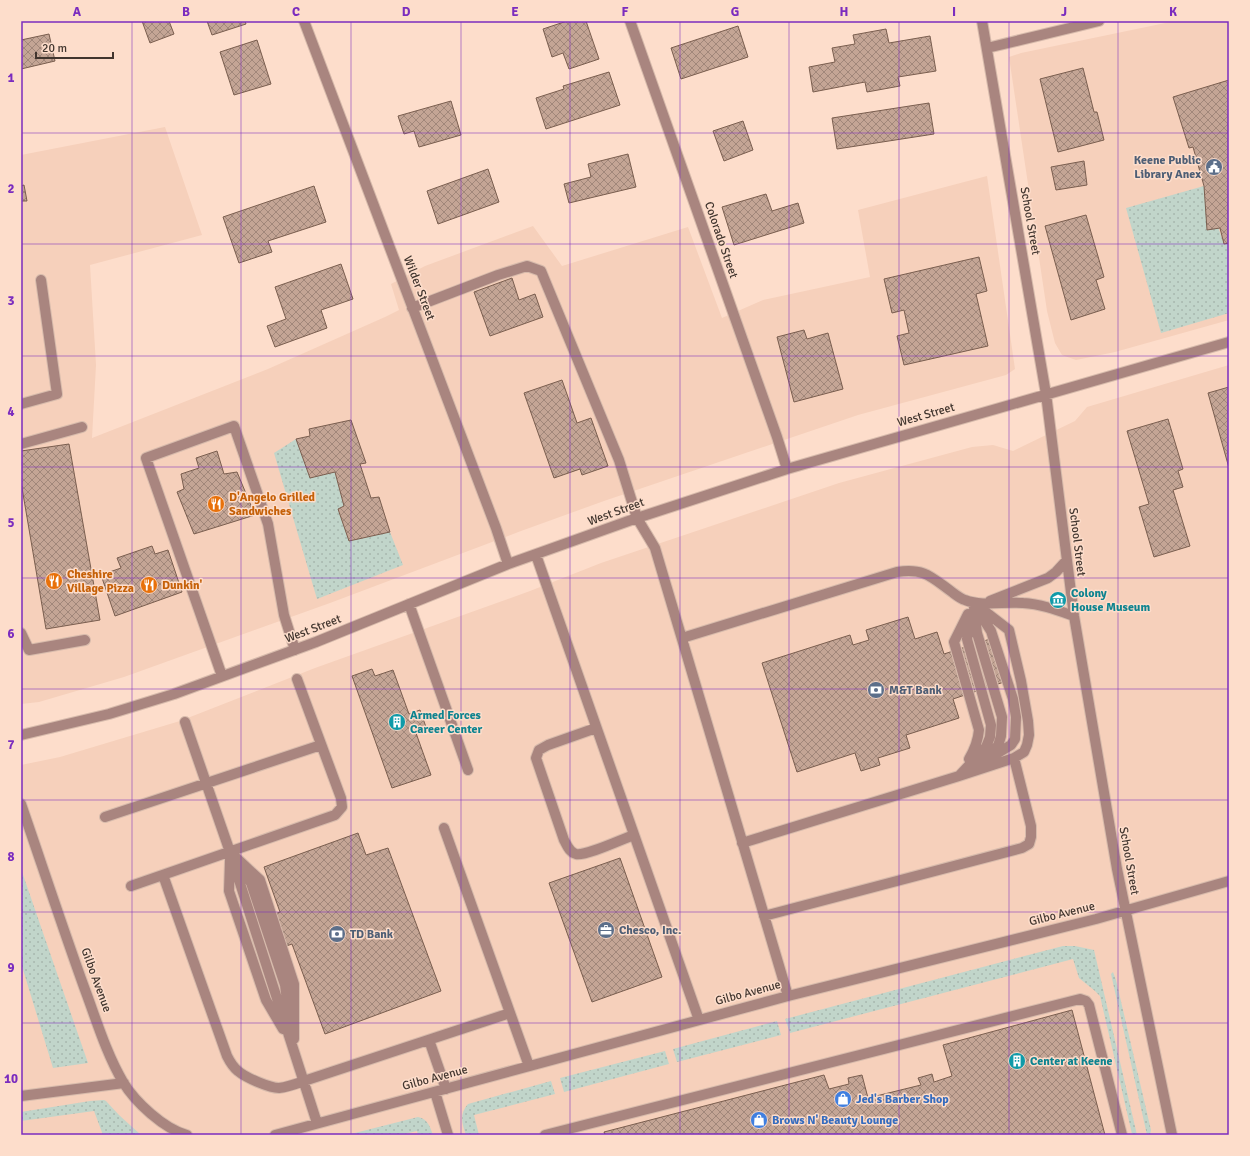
<svg xmlns="http://www.w3.org/2000/svg" width="1250" height="1156" viewBox="0 0 1250 1156" font-family="Signika,sans-serif">
<style>
.built{fill:#f6d0bb}
.green{fill:url(#green-dots)}
.building{fill:url(#building-cross-hatch);stroke:#7a5e4f}
.lines{fill:none;stroke-linecap:round;stroke-linejoin:round}
.minor-casing{stroke:#d7bbac;stroke-width:12}
.minor{stroke:#a9857f;stroke-width:10}
.grid{fill:none;stroke:#7b2cbf;stroke-width:1;stroke-opacity:0.55}
.labels{text-anchor:middle;dominant-baseline:central;stroke-width:3;stroke-linejoin:round;paint-order:stroke}
.service-label{font-size:12px;font-weight:bold;fill:#4e5e75;stroke:#fdddcb;text-anchor:start}
.street-label{font-size:12px;fill:#41352e;stroke:#fdddcb}
.food-label{font-size:12px;font-weight:bold;fill:#c56008;stroke:#fdddcb;text-anchor:start}
.culture-label{font-size:12px;font-weight:bold;fill:#0d838f;stroke:#fdddcb;text-anchor:start}
.shop-label{font-size:12px;font-weight:bold;fill:#366cbe;stroke:#fdddcb;text-anchor:start}
.neatline{fill:none;stroke:#7b2cbf;stroke-width:1.5}
.grid-label{font-size:13px;text-anchor:middle;font-weight:bold;fill:#7b2cbf}
</style>
<defs>
<pattern id="green-dots" width="8" height="8" patternUnits="userSpaceOnUse"><rect width="8" height="8" fill="#c1d5ca"/><path d="M2 2h.1M6 6h.1" fill="none" stroke="#a7b7ae" stroke-width="1.8" stroke-linecap="round"/></pattern>
<pattern id="building-cross-hatch" width="8" height="8" patternUnits="userSpaceOnUse"><rect width="8" height="8" fill="#c4a595"/><path d="M0 0l8 8M0 8l8-8" fill="none" stroke="#a1877a"/></pattern>
</defs>
<rect width="100%" height="100%" fill="#fdddcb"/>
<path class="built" d="M1175,21H1229V320L1115,352L1076,360L1062,355L1055,343L1047,311L1009,57L1021,53Z
M165,127L202,235L90,265L96,365L92,438L268,369L385,317L399,310L391,284L425,266L533,226L562,266L688,227L722,318L763,300L870,277L858,210L987,176L1015,369L1006,375L858,415L604,501L521,531L330,603L124,677L39,702L21,704V155Z
M1229,365V1135H21V765L60,757L180,721L315,668L530,591L601,563L839,483L972,447L993,445L1013,451L1075,421L1087,407Z"/>
<path class="green" d="M1204,186L1224,244L1229,243V313L1161,333L1126,208Z
M296,439L310,477L335,472L344,506L338,509L349,541L390,532L403,565L317,599L274,453Z
M21,869L88,1063L53,1068L21,963Z
M1063,946H1075L1094,950L1137,1135L1132,1134L1100,996L1095,991L1079,978L1073,959L790,1033L785,1019Z
M1113,972L1116,980L1151,1130L1150,1135H1147L1111,974Z
M777,1021L781,1035L677,1062L673,1049Z
M665,1051L669,1064L564,1092L560,1078Z
M551,1081L555,1094L474,1115L479,1135H466C462,1124 459,1114 468,1104Z
M104,1100L106,1101L119,1115L141,1135H103L94,1111L21,1121V1112L90,1101Z
M418,1117C428,1119 430,1127 433,1135H418L417,1131L400,1135H347Z"/>
<path class="building" d="M142,21H169L174,34L150,43Z
M207,21H245L246,24L212,35Z
M567,21H586L599,59L569,69L563,53L552,57L543,29Z
M738,26L748,57L681,79L671,48Z
M886,29L889,43L930,36L936,71L898,77L900,86L867,92L865,82L813,92L809,67L835,62L832,48L855,44L853,35Z
M49,34L55,61L21,69V40Z
M257,40L271,84L234,95L220,52Z
M1083,68L1094,112H1097L1104,140L1058,152L1040,79Z
M609,72L620,105L546,129L536,98L564,89L563,86Z
M1229,80V243L1224,244L1220,228L1207,230L1204,186L1193,147L1189,148L1173,97Z
M451,101L461,135L419,147L414,131L404,134L398,116Z
M929,103L934,134L837,149L832,118Z
M743,121L753,150L724,161L713,131Z
M628,154L636,187L569,203L564,184L591,177L588,164Z
M1084,161L1087,185L1056,190L1051,167Z
M488,169L499,202L438,224L427,191Z
M24,185L27,201H21V186Z
M314,186L326,222L268,241L272,252L239,263L223,217Z
M766,194L772,211L798,203L804,223L734,245L722,207Z
M1086,215L1104,277L1096,280L1105,309L1071,320L1045,226Z
M979,257L987,291L976,294L988,346L904,365L897,336L909,333L904,310L892,313L884,279Z
M341,264L353,299L321,310L327,328L275,347L267,326L286,319L275,287Z
M512,278L519,300L535,294L543,317L490,336L474,292Z
M804,330L807,339L828,333L843,389L794,402L777,337Z
M562,380L577,423L591,418L608,466L582,475L580,469L554,478L524,393Z
M1229,387V468L1208,393Z
M1168,419L1183,469L1178,471L1183,487L1173,490L1190,546L1154,557L1139,507L1149,504L1127,431Z
M351,420L366,463L360,464L371,498L379,497L390,532L349,541L338,509L344,506L335,472L310,478L296,439L310,436L309,429Z
M69,444L100,620L46,629L21,482V451Z
M217,451L224,474L237,472L255,515L194,534L177,492L184,489L181,474L199,468L196,458Z
M152,546L155,554L168,550L182,592L115,616L101,575L121,568L117,558Z
M908,617L915,639L937,632L944,654L993,638L1007,681L953,699L959,718L906,735L910,748L878,758L880,765L861,771L855,753L797,772L762,663L850,635L853,645L869,640L866,630Z
M372,669L375,676L393,670L409,714L420,710L427,730L416,733L431,775L392,788L352,676Z
M358,833L366,855L388,848L441,991L325,1034L292,944L261,955L249,924L280,912L264,867Z
M620,858L662,977L592,1002L549,883Z
M1072,1010L1105,1135H605L604,1132L824,1075L829,1089L849,1084L848,1078L862,1075L868,1098L921,1085L918,1078L932,1074L934,1082L952,1076L943,1045Z"/>
<g class="lines">
<g class="minor-casing">
<path id="minor" d="M304,21L496,528L508,564
M630,21L777,437L787,469
M982,21L1046,394L1074,616L1117,869L1172,1135
M987,48L1099,21
M412,308L498,275L527,266L541,271L619,460L637,518L655,548L788,996
M21,404L57,394L41,280
M21,444L82,427
M536,555L699,1020
M990,601L1048,578L1056,572L1067,560
M409,604L468,770
M974,607L977,633L1002,717L1001,736L998,746L989,753
M977,609L991,631L1013,699L1016,717L1015,739L1011,745L978,765
M968,614L954,642L979,730C978,741 975,749 969,759
M21,633L29,650L85,640
M682,638L897,572C925,568 931,577 952,592C956,595 961,599 965,600C983,607 1005,601 1023,603C1041,604 1057,610 1074,616
M222,676L146,458L234,426L268,524L284,615L295,650
M185,722L230,852L317,1123
M596,728L548,745L539,750L536,758L564,840C567,845 569,852 576,854C587,856 622,839 634,835
M21,735L109,714L174,694L316,642L508,564L637,518L787,469L1229,342
M960,775L986,747L990,737L991,725L967,639L972,613
M21,804C42,865 62,926 84,987C96,1019 106,1053 123,1082C135,1102 164,1129 187,1135
M105,817L321,745
M444,828L529,1066
M742,843L959,776L1014,758L1024,752L1027,745L1029,735L1028,721L1021,681L1009,630L974,603
M231,853L260,880L294,984V1039
M230,860L229,891L266,1000L283,1029
M241,868L251,883L285,985L289,1017
M163,875L227,1056C230,1062 233,1067 238,1071C246,1078 270,1088 279,1088C288,1087 296,1084 304,1081L510,1013
M131,886L335,815L342,807L341,798L297,679
M764,916L1022,848L1029,844L1031,837V826L1014,758
M429,1040L446,1089
M435,1092L448,1135
M21,1096L124,1083
M275,1135L788,996L1096,919L1229,881
M545,1135L1080,999L1086,1001L1089,1005L1122,1135"/>
</g>
<use href="#minor" class="minor"/>
</g>
<path class="grid" d="M132,21V1135M241,21V1135M351,21V1135M461,21V1135M570,21V1135M680,21V1135M789,21V1135M899,21V1135M1009,21V1135M1118,21V1135M21,133H1229M21,244H1229M21,356H1229M21,467H1229M21,578H1229M21,689H1229M21,800H1229M21,912H1229M21,1023H1229"/>
<defs>
<g id="civic-disc" transform="scale(0.9)"><circle r="9.5" fill="#5c6f8a" stroke="#fdddcb"/><path d="M-.6-6.5H3V-4.5H.6V-3L4-1V1h2V6H-6V1h2V-1L-.6-3ZM-1.2 2.5V6h2.4V2.5Z" fill="#fff"/></g>
<g id="restaurant-disc" transform="scale(0.9)"><circle r="9.5" fill="#e8710a" stroke="#fdddcb"/><path d="M-5-6h1v4h1v-4h1v4h1v-4h1v5L-1.5 .5V6h-2V.5L-5-1ZM5-6V6H3V1.5H1.5Q1.5-4 5-6Z" fill="#fff"/></g>
<g id="museum-disc" transform="scale(0.9)"><circle r="9.5" fill="#0f9aa8" stroke="#fdddcb"/><path d="M0-6L6-3V-2H-6V-3ZM-5-1h2V3h-2ZM-1-1h2V3h-2ZM3-1h2V3H3ZM-6 4H6V6H-6Z" fill="#fff"/></g>
<g id="bank-disc" transform="scale(0.9)"><circle r="9.5" fill="#5c6f8a" stroke="#fdddcb"/><path d="M-6-4H6V4H-6ZM0-2.3a2.3 2.3 0 1 0 0 4.6a2.3 2.3 0 1 0 0-4.6Z" fill="#fff"/></g>
<g id="building-disc" transform="scale(0.9)"><circle r="9.5" fill="#0f9aa8" stroke="#fdddcb"/><path d="M-4-6H4V6H1V3H-1V6H-4ZM-2.5-4.3h1.7v1.8h-1.7ZM.8-4.3h1.7v1.8H.8ZM-2.5-1h1.7V.8h-1.7ZM.8-1h1.7V.8H.8Z" fill="#fff"/></g>
<g id="office-disc" transform="scale(0.9)"><circle r="9.5" fill="#5c6f8a" stroke="#fdddcb"/><path d="M-6-3h4V-5.5h4V-3h4V5H-6ZM-1-4.5V-3h2v-1.5ZM-6 0V1H6V0Z" fill="#fff"/></g>
<g id="shop-disc" transform="scale(0.9)"><circle r="9.5" fill="#3f7fe0" stroke="#fdddcb"/><path d="M-5-2.5h2.3a2.7 3.5 0 0 1 5.4 0H5L5.5 6h-11ZM-1.5-2.5h3a1.5 2.3 0 0 0-3 0Z" fill="#fff"/></g>
</defs>
<g fill-rule="evenodd">
<use href="#civic-disc" x="1214" y="167"/>
<use href="#restaurant-disc" x="216" y="504"/>
<use href="#restaurant-disc" x="54" y="581"/>
<use href="#restaurant-disc" x="149" y="585"/>
<use href="#museum-disc" x="1058" y="600"/>
<use href="#bank-disc" x="876" y="690"/>
<use href="#building-disc" x="397" y="722"/>
<use href="#office-disc" x="606" y="930"/>
<use href="#bank-disc" x="337" y="934"/>
<use href="#building-disc" x="1017" y="1061"/>
<use href="#shop-disc" x="843" y="1099"/>
<use href="#shop-disc" x="759" y="1120"/>
</g>
<g class="labels">
<g class="service-label">
<text x="1201" y="160" text-anchor="end">Keene Public<tspan x="1201" dy="14">Library Anex</tspan></text>
<text x="889" y="690">M&amp;T Bank</text>
<text x="619" y="930">Chesco, Inc.</text>
<text x="350" y="934">TD Bank</text>
</g>
<g class="street-label">
<text transform="translate(1030 221) rotate(80)">School Street</text>
<text transform="translate(721 240) rotate(71)">Colorado Street</text>
<text transform="translate(419 288) rotate(69)">Wilder Street</text>
<text transform="translate(926 415) rotate(-16)">West Street</text>
<text transform="translate(616 512) rotate(-20)">West Street</text>
<text transform="translate(1077 542) rotate(83)">School Street</text>
<text transform="translate(313 629) rotate(-21)">West Street</text>
<text transform="translate(1129 861) rotate(80)">School Street</text>
<text transform="translate(1062 914) rotate(-14)">Gilbo Avenue</text>
<text transform="translate(96 980) rotate(70)">Gilbo Avenue</text>
<text transform="translate(748 993) rotate(-15)">Gilbo Avenue</text>
<text transform="translate(435 1078) rotate(-15)">Gilbo Avenue</text>
</g>
<g class="food-label">
<text x="229" y="497">D'Angelo Grilled<tspan x="229" dy="14">Sandwiches</tspan></text>
<text x="67" y="574">Cheshire<tspan x="67" dy="14">Village Pizza</tspan></text>
<text x="162" y="585">Dunkin'</text>
</g>
<g class="culture-label">
<text x="1071" y="593">Colony<tspan x="1071" dy="14">House Museum</tspan></text>
<text x="410" y="715">Armed Forces<tspan x="410" dy="14">Career Center</tspan></text>
<text x="1030" y="1061">Center at Keene</text>
</g>
<g class="shop-label">
<text x="856" y="1099">Jed's Barber Shop</text>
<text x="772" y="1120">Brows N' Beauty Lounge</text>
</g>
</g>
<rect width="1250" height="1156" fill="none" stroke="#fdddcb" stroke-width="44"/>
<path d="M36 52v6h77v-6" fill="none" stroke="#41352e" stroke-width="2"/>
<text x="42" y="52" font-size="12" fill="#41352e" stroke="#fdddcb" stroke-width="3" paint-order="stroke">20 m</text>
<rect x="22" y="22" width="1206" height="1112" class="neatline"/>
<g class="grid-label">
<text x="77" y="16">A</text>
<text x="186" y="16">B</text>
<text x="296" y="16">C</text>
<text x="406" y="16">D</text>
<text x="515" y="16">E</text>
<text x="625" y="16">F</text>
<text x="735" y="16">G</text>
<text x="844" y="16">H</text>
<text x="954" y="16">I</text>
<text x="1064" y="16">J</text>
<text x="1173" y="16">K</text>
<text x="11" y="82">1</text>
<text x="11" y="193">2</text>
<text x="11" y="305">3</text>
<text x="11" y="416">4</text>
<text x="11" y="527">5</text>
<text x="11" y="638">6</text>
<text x="11" y="749">7</text>
<text x="11" y="861">8</text>
<text x="11" y="972">9</text>
<text x="11" y="1083">10</text>
</g>
</svg>
